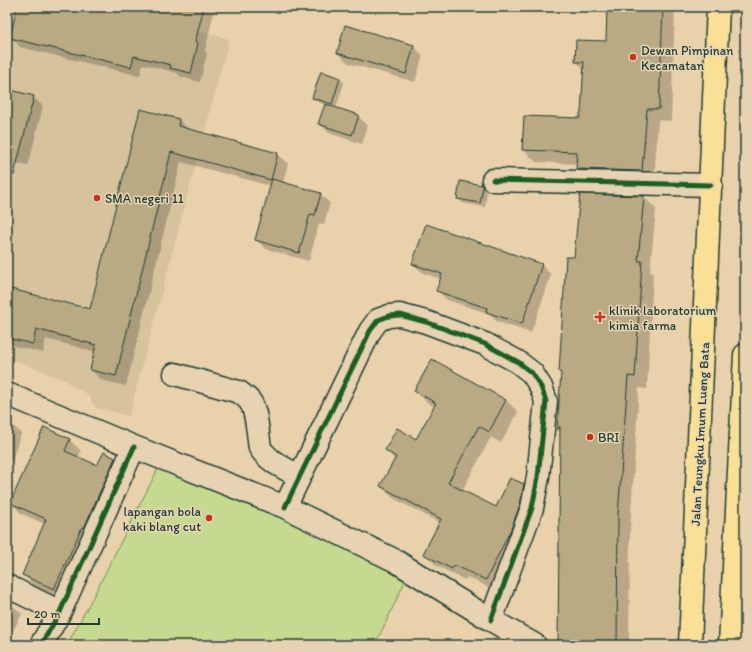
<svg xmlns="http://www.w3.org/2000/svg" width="752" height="652" viewBox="0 0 752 652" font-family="Itim,sans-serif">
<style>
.built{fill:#d6c29d}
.green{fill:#c5da90;stroke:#728c62}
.shadow{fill:#0003}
.building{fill:#b9aa84;stroke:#1f3d34}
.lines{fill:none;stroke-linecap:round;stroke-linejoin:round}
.minor-casing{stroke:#1f3d34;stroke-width:25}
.highway-casing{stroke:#1f3d34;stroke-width:25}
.minor{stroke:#e7d3b1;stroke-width:22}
.highway{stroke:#fadf96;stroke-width:22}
.cycleway-casing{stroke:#e7d3b1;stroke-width:8}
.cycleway{stroke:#1b5e20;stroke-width:5}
.poi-dot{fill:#c8321e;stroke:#e7d3b1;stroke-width:1.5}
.labels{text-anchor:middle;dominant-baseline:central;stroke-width:3;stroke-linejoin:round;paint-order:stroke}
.poi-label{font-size:13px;fill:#1f3d34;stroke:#e7d3b1;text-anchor:start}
.street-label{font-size:13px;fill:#1f3d34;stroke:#e7d3b1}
</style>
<rect width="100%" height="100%" fill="#e8d1ab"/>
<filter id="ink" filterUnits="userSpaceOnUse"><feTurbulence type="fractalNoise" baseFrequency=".025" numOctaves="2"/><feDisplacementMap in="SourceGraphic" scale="8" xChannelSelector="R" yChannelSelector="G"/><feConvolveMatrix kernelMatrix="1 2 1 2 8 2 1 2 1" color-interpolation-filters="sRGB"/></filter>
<g filter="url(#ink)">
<path class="built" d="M7,7H101L229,39L129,416L95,407L88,395L64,380L7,357Z"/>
<path class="green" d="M162,461L408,575L375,645H67L93,597Z"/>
<path class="shadow" d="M18,7H215L205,51L207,53L200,82L181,77L177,73L143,64L140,76L20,47L11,37Z
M608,7H675L671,121L658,120L654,183L589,181L577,169V164L536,162L524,150L580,119L582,114L584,70L576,61L607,42Z
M676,7H698V10Z
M413,46L423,55L415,82L348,63L338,53Z
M340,78L344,83L336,108L358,116L368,126L362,144L329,133L319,123L326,105L318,102L313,98Z
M7,90L33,97L43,106L28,166L7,161Z
M179,120L189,130L278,154L288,164L283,183L320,194L330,203L324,224L319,223L309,261L266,249L256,240L271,186L181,162L126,386L101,380L91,370L96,352L46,339L43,353L14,346L7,339V289L91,310Z
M481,186L487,192L485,207L463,203L458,198Z
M581,196L644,197L656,209L650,271L653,274L647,389L639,388L630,529L629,645H559L561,433L558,430L562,374Z
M426,225L542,265L551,275L531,333L496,321L490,314L447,300L437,290L441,279L423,273L413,264Z
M432,360L506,400L518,412L501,443L491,437L462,491L496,508L523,485L535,497L498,592L467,577L465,580L437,566L425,554L440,523L393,498L381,486L395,460L386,450L416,440L435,407L428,403L416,391Z
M7,420L21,433L7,475Z
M70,440L81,451L78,458L98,467L104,454L115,459L126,470L66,600L34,586L23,574L45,524L22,514L11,503Z
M7,601L22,614L7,642Z
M495,638L508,645H491Z"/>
<path class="building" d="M17,7H204L195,42L198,43L191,73L170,68L171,65L134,56L131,67L10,38Z
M607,7L663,8L659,109H647L642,171L576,169L577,152L522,150L524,116L580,118V113H581L584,62H575L576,40L606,41Z
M345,25L414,45L406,74L337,53Z
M321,71L340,78L332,104L312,98Z
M7,89L34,96L14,175H7Z
M325,104L359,115L352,135L318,124Z
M140,109L179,119L178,126L278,153L271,180L171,152L116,376L90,370L96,345L36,329L33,344L7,338V288L90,309Z
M272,179L321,193L315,215L310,214L299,253L255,240Z
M460,181L482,185L483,187L480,203L457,199Z
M580,194L644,196L638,261H642L635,377L628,376L618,516L617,645H558L560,426L557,430L561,373L559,372L566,257H574Z
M426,224L542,264L522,324L486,312L487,308L436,291L442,274L412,264Z
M432,359L506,400L489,432L479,426L448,483L496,507L510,478L524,484L520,505L511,529L486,580L454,565L452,569L423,554L441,519L380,486L396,457L385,450L397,428L416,439L436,403L414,391Z
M44,427L70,439L65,451L97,465L104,452L115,458L84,528L82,527L54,589L22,575L46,519L10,503Z"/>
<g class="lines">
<g class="minor-casing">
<path id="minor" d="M493,180L711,185
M175,374L239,392C243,395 248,398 251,403C257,413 258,436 260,448C269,462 284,468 299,476
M7,394L134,447L285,507L394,560L491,620L535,645
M285,507L370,331L378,320L389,316L400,315L426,322L485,344L518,362L532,373L541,387L546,401L538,477L532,508L491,620
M7,586L60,612
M41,645L60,612L134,447"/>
</g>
<g class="highway-casing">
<path id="highway" d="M690,645L718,7
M730,645L745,355"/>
</g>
<use href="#minor" class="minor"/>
<use href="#highway" class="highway"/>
<g class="cycleway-casing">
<path id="cycleway" d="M493,180L711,185
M285,507L370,331L378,320L389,316L400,315L426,322L485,344L518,362L532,373L541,387L546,401L538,477L532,508L491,620
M41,645L60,612L134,447"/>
</g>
<use href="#cycleway" class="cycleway"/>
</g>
</g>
<g class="poi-dot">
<circle cx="633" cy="57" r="4"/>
<circle cx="97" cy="198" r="4"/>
<path d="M598 311h4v4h4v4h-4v4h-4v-4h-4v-4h4z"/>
<circle cx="590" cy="437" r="4"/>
<circle cx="209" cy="518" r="4"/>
</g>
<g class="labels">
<g class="poi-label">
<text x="641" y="50">Dewan Pimpinan<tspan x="641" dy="15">Kecamatan</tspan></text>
<text x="105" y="198">SMA negeri 11</text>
<text x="609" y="310">klinik laboratorium<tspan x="609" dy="15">kimia farma</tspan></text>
<text x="598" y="437">BRI</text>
<text x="201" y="511" text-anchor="end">lapangan bola<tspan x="201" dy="15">kaki blang cut</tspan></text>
</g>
<g class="street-label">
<text transform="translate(700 434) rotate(-87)">Jalan Teungku Imum Lueng Bata</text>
</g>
</g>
<rect width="752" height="652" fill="none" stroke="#e7d3b1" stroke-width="24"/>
<rect x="12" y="12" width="728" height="628" fill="none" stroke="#1f3d34" stroke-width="1.5" filter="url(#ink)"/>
<path d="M28 618v6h71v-6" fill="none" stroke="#1f3d34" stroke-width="2"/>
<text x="34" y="618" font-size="12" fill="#1f3d34" stroke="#e7d3b1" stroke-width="3" paint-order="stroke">20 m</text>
</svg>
